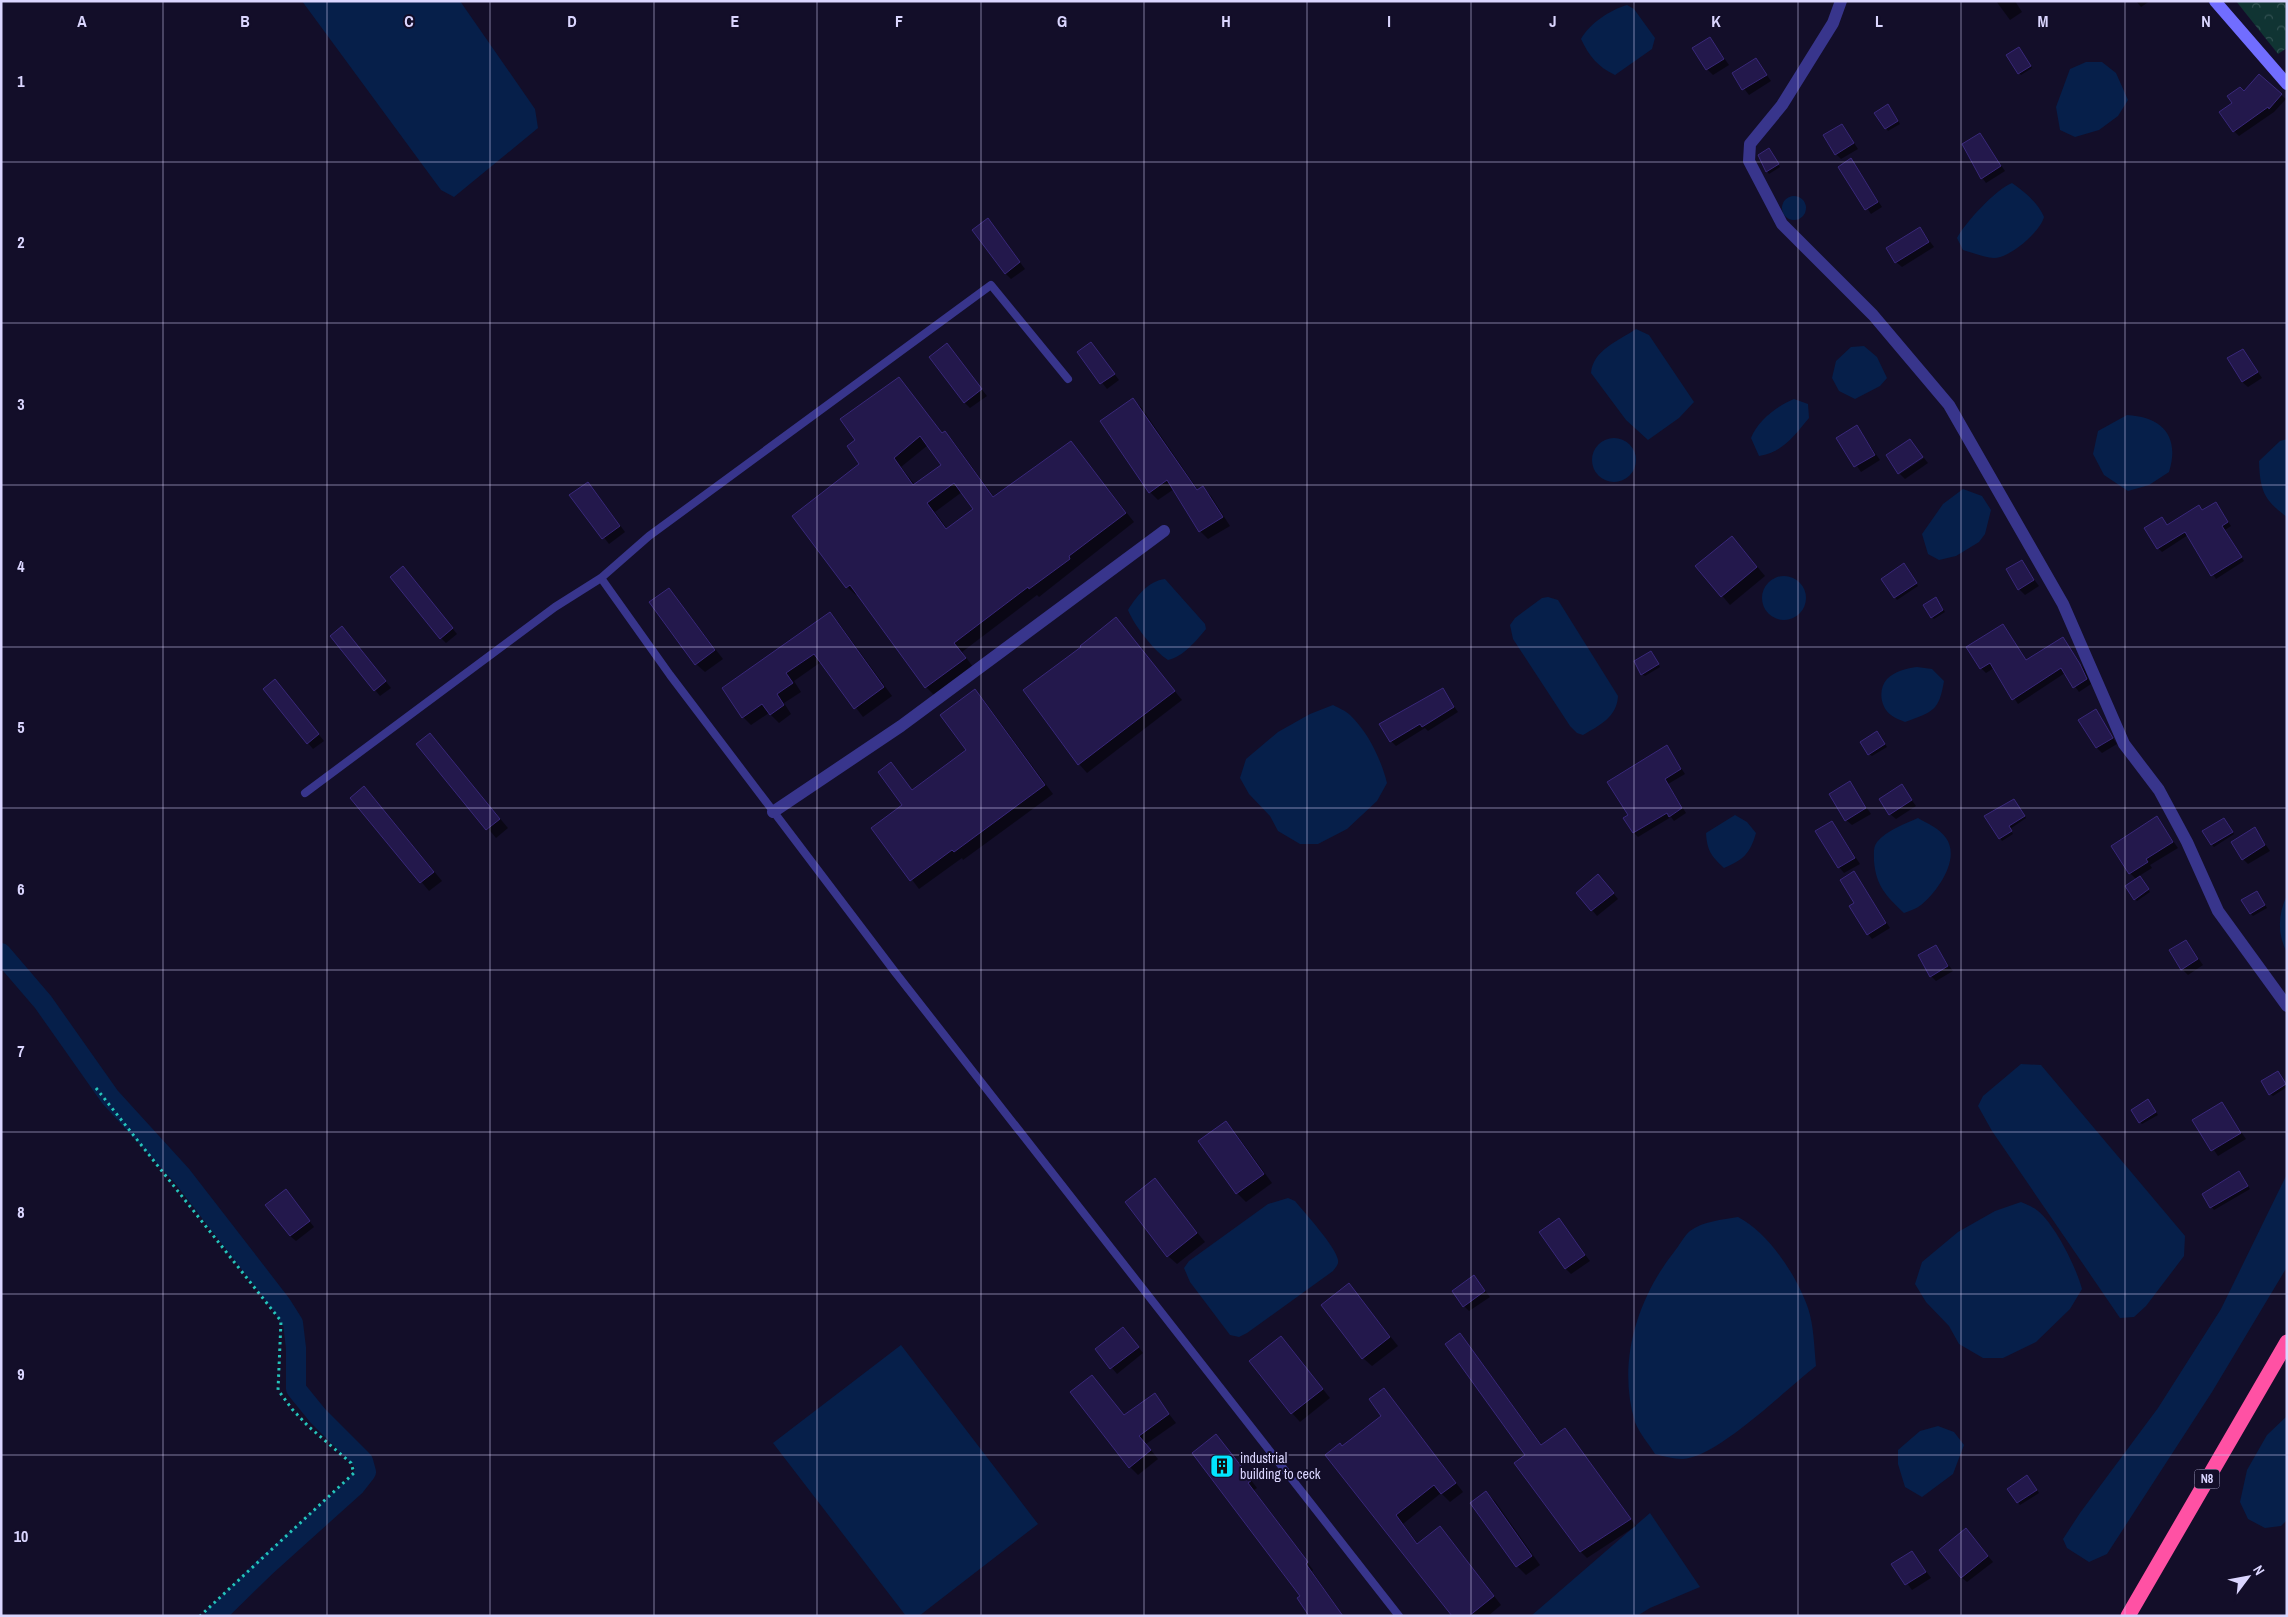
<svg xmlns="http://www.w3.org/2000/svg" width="2288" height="1617" viewBox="0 0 2288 1617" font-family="'Archivo Narrow',sans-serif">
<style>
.forest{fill:url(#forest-crowns)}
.water{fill:#061f4a}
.shadow{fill:#0007;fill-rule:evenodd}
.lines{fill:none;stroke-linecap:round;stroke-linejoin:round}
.canal{stroke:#061f4a;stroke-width:20}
.building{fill:#23184c;stroke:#39287a;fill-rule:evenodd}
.path{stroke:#25c4bb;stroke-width:3;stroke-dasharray:2.5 4;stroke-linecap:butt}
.lane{stroke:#38358c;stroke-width:8}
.street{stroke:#38358c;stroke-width:12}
.secondary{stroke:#716dff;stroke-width:12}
.highway{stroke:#ff51a4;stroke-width:15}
.grid{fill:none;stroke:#dbd6ff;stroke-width:1;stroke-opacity:0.55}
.labels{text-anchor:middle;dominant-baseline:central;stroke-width:4;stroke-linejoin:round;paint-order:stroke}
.shield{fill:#130e29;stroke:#9f9abf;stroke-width:1}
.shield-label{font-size:12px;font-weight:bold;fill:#dbd6ff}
.poi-label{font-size:14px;fill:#dbd6ff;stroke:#130e29;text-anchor:start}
.grid-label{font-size:16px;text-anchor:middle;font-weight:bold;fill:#dbd6ff;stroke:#130e29;stroke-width:4;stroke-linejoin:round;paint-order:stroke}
</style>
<defs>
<pattern id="forest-crowns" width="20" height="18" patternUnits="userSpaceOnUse" patternTransform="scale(1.25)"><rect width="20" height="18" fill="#103433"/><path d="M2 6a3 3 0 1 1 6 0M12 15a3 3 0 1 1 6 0" fill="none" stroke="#325152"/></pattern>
</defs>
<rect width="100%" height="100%" fill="#130e29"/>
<path class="forest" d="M2236,1H2287V48L2278,54Z"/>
<path class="water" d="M302,1H460L535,109L538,128L454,197L441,190Z
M1627,5L1634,9L1655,38L1652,49L1615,75C1598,67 1589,56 1581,39C1590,23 1610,10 1627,5Z
M2086,62H2102L2116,73L2128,100L2118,116L2099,130L2075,137L2060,130L2056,107L2070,69Z
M2012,183C2024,191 2038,203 2044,217C2040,232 2010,258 1994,258C1983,257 1973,253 1963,250L1957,238C1965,223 1996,189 2012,183Z
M1782 208a12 12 0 1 1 24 0a12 12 0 1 1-24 0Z
M1636,329L1649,335L1694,402L1679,418L1648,440L1626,420L1591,373C1593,350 1618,341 1636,329Z
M1864,346L1877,357L1887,378L1880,386L1855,399L1839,391L1832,378L1836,361L1851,347Z
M1794,399L1808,404L1809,418C1794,436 1783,452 1759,456L1751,438C1758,420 1777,406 1794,399Z
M2127,415C2163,417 2180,437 2169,472L2149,485L2128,491L2104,475L2093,454L2098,431Z
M1592 460a22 22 0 1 1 44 0a22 22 0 1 1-44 0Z
M2287,439V517C2264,500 2260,491 2259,461L2280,441Z
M1963,489L1982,496L1991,510L1985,534L1979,542L1956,556L1939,560L1928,554L1922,534L1943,504Z
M1762 598a22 22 0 1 1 44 0a22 22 0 1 1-44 0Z
M1165,579L1205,624L1206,629C1196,641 1183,657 1168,660C1154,651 1134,625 1128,610C1137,596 1148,581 1165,579Z
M1548,597L1558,600L1618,696C1617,717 1600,725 1583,735L1577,733L1570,726L1513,639L1510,625L1515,618L1542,598Z
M1917,667L1932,669L1944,681C1939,711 1933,712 1905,722C1901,720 1894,718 1891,715C1880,707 1878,689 1887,679C1895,671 1907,668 1917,667Z
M1333,705C1339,708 1346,711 1350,715C1368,732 1381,759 1387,783L1377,801L1347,829L1318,844H1300L1278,831L1270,816L1249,794L1240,778L1246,759L1278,732L1310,714Z
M1735,815L1747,822L1756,833C1750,854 1743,860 1724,868C1711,856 1707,850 1706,833Z
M1918,818C1928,824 1939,828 1946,838C1961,859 1937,892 1921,905C1916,909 1909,911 1904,913C1886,896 1876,886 1874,861C1874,854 1873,847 1877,842C1887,830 1905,824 1918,818Z
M2287,895V953C2277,933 2278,915 2287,895Z
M2021,1064L2041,1065L2185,1236L2184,1256L2146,1306L2134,1317L2120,1318L1992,1131L1978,1106L1983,1096Z
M2287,1174V1267L2212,1392L2107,1554L2089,1562L2067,1548L2063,1539L2080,1513L2158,1408L2221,1309Z
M1288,1198L1295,1201C1305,1213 1336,1247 1338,1260C1339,1265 1335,1268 1333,1271L1247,1333L1239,1337L1230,1335L1190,1282L1184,1268L1189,1261L1268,1204Z
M2021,1202C2026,1204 2033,1207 2038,1211C2056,1226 2076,1267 2082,1289L2070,1309L2036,1342L2003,1358H1983L1959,1344L1949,1326L1926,1302L1915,1284L1922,1262L1958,1232L1995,1211Z
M1738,1217C1768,1232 1797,1276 1808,1308C1814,1326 1814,1347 1816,1366C1786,1389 1717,1458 1682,1459C1674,1459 1663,1456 1655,1454C1649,1444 1639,1433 1635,1422C1617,1363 1637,1299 1674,1252C1679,1246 1684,1236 1690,1231C1703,1221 1722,1220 1738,1217Z
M901,1345L1038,1524L919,1616H906L773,1443Z
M2287,1416V1520L2281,1526L2265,1528L2248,1519L2240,1502L2247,1470L2267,1435Z
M1938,1426L1954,1432L1964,1445L1953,1474L1922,1497L1905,1487L1898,1464V1450L1920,1431Z
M1650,1513L1700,1587L1650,1608L1637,1616H1531Z"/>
<path class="shadow" d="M1996,1H2015L2022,12L2010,20Z
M2136,1H2150L2141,7Z
M1710,38L1729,65L1713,75L1707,69Z
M2021,51L2032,68L2021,75L2019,73Z
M1756,60L1771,81L1749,95L1733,74Z
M2245,93L2281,95L2286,99L2274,112L2239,136L2234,131Z
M1890,108L1900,124L1888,131L1876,113Z
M1842,125L1858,149L1841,159L1836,154Z
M1980,134L2005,171L1986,183L1971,162L1974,160Z
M1771,152L1780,167L1769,174L1767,171Z
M1851,160L1882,207L1871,214L1840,167Z
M993,226L1025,269L1011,279L1005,273Z
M1920,228L1934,247L1902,267L1896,262Z
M1091,343L1119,380L1107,389L1079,353Z
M947,345L987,396L970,408L964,402Z
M2243,350L2262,378L2248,387L2242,382Z
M899,379L943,434L945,433L953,441L994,497L1071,442L1134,522L1039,597L1037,595L962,652L973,667L934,695L926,687L858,594L856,595L847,587L860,464L857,440ZM928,445L943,466L915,485L901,467ZM962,492L974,509L948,530L935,512Z
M1133,400L1141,407L1198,490L1203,488L1211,496L1230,526L1208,539L1200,531L1174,489L1158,500L1150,492Z
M1857,427L1880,460L1861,472L1838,438Z
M1924,458L1928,463L1905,479L1900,474Z
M593,489L625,532L609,544L571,495Z
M2216,504L2231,526L2225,530L2244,561L2216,579L2188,535L2162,552L2158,548L2167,526Z
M1740,546L1765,576L1730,605L1697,566Z
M2021,562L2039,586L2025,595L2019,589Z
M1906,567L1918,586L1897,600L1882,579Z
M408,574L457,634L446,643L441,638Z
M669,589L723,659L705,672L696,664Z
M1938,601L1945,612L1934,619L1932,617Z
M830,614L838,622L892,696L863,717L821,662L794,681L801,692L784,703L791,714L779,723L769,713L751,725L743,717Z
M1116,619L1182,700L1087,773L1079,764L1083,647Z
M2003,626L2027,661L2063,639L2085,670L2091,684L2079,692L2065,673L2018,704L1994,668L1986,673L1981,668Z
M347,633L391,688L380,696L331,636Z
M1653,655L1660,667L1645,676L1642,674Z
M280,686L324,741L313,749L308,743Z
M1442,689L1458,712L1428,731L1425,728L1396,746L1391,741Z
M975,691L983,699L1053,794L963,860L962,858L919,889L873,828L904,805L891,764L913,791L968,750Z
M2095,711L2117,744L2102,753L2097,748Z
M430,735L508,828L496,838L418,745Z
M1879,735L1887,747L1872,756L1869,754Z
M1667,747L1685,774L1668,784L1686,813L1674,821L1671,817L1638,837L1634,833L1629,815Z
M1850,783L1871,814L1852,825L1846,820Z
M1901,786L1916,806L1896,819L1890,814Z
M373,797L442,881L429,891L352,798Z
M2016,803L2026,818L2010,829L2013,834L2002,841L1985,817Z
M2157,818L2178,848L2150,865L2152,868L2139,876L2150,892L2137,901L2135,899L2137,880L2130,873Z
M2224,819L2234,834L2214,847L2212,845Z
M1832,822L1860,864L1844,873L1839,867Z
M2255,829L2270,851L2248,864L2243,859Z
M1854,872L1890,928L1872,939L1868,934L1856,904Z
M1604,882L1618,899L1597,916L1592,910Z
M2259,895L2267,908L2253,916L2251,914Z
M2186,941L2203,965L2188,975L2182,969Z
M1935,946L1953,971L1936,981L1931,976Z
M2280,1075L2287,1087L2273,1096L2270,1094Z
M2148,1101L2158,1115L2142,1124L2140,1122Z
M2222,1104L2246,1139L2218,1156L2194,1121Z
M1225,1123L1234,1131L1272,1183L1246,1202L1237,1193L1199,1142Z
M2241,1175L2250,1189L2214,1210L2203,1195Z
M1154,1180L1205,1242L1177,1264L1168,1256Z
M291,1197L314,1227L296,1241L290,1236Z
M1559,1220L1590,1261L1571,1274L1566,1269Z
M1474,1277L1490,1297L1469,1311L1464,1306Z
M1349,1285L1398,1346L1372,1366L1363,1358Z
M1460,1334L1542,1445L1565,1429L1636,1526L1587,1558L1581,1552L1516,1463L1526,1456Z
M1129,1335L1143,1353L1117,1374L1097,1350Z
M1281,1337L1330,1398L1300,1422L1292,1413Z
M1092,1377L1124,1416L1154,1395L1176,1423L1146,1444L1158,1459L1138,1475L1130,1467Z
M1384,1389L1463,1492L1450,1502L1441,1493L1403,1524L1418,1544L1448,1536L1501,1605L1488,1616H1453L1343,1448L1383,1416Z
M1222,1442L1257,1488L1254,1490L1313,1570L1312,1571L1343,1616H1311Z
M2029,1479L2039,1493L2020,1505L2009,1489Z
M1486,1493L1495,1501L1540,1565L1526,1575L1517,1566Z
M1966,1530L1993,1562L1967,1582L1961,1577Z
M1912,1552L1931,1578L1912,1590L1893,1564Z"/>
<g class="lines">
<path class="canal" d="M1,953L43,1002L110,1097L182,1176L281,1304L293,1323L296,1348V1389L318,1416L363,1461L366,1472L355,1486L265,1567L215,1616"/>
</g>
<path class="building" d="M1710,37L1724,59L1706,70L1692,48Z
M2019,47L2031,66L2018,74L2006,55Z
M1756,58L1767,75L1742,90L1732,73Z
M2259,74L2282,94L2269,109L2268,107L2233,132L2219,112L2232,103L2227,96L2240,87L2244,91Z
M1888,104L1898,121L1885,129L1874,113Z
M1842,124L1854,143L1835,155L1823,135Z
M1980,133L2001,166L1981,179L1962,144Z
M1769,148L1779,164L1766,172L1758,155Z
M1851,158L1878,202L1865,210L1838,167Z
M988,218L1020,262L1005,274L972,230Z
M1920,227L1929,242L1895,263L1886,248Z
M1091,342L1115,374L1100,384L1077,352Z
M947,343L982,389L964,403L929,357Z
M2243,349L2258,372L2242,382L2227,358Z
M899,377L942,433L945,431L993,497L1071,441L1126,513L1069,556L1070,559L1029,589L1028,587L954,643L966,658L925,688L850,585L846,588L792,516L859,464L847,446L855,440L840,419ZM920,436L941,465L913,485L894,458ZM954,483L973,509L946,529L927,503Z
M1133,398L1197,490L1203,486L1223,517L1199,532L1167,480L1149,493L1100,421Z
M1857,425L1875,455L1854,467L1836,438Z
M1910,439L1923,457L1898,474L1886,455Z
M588,482L620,526L602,539L569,495Z
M2216,502L2228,522L2222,526L2242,557L2211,576L2185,532L2157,549L2144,528L2162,517L2167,525L2199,505L2202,510Z
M1732,536L1757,567L1721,597L1695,566Z
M2022,560L2034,580L2018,590L2006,569Z
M1904,563L1917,583L1894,598L1881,579Z
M403,566L453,628L440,639L390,577Z
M669,588L715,650L695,665L649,602Z
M1936,597L1943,610L1931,618L1923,605Z
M830,612L884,687L854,709L814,654L786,673L793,683L777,694L784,705L770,715L762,704L742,718L722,688Z
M1116,617L1175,691L1078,765L1023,690L1081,647L1080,646Z
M2003,624L2026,660L2063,637L2080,664L2087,679L2073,688L2061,668L2012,700L1990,663L1980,669L1966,647Z
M342,626L386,681L374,691L330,636Z
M1651,651L1659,664L1641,675L1634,661Z
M275,679L319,734L307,744L263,689Z
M1443,688L1454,707L1422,727L1420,724L1390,742L1379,724Z
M975,689L1045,785L954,852L952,850L910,881L871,828L902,805L878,772L891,762L912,790L966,750L940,715Z
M2096,709L2113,738L2096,748L2078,720Z
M1877,731L1885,744L1868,755L1860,742Z
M430,733L500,819L486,830L416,744Z
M1667,745L1681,769L1665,779L1682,808L1669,817L1667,813L1633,833L1623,818L1628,815L1607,782Z
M1850,781L1866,808L1845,821L1829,794Z
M1902,784L1912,800L1889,815L1879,799Z
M364,786L434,872L420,883L350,798Z
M2014,799L2025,816L2009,826L2012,831L1999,839L1984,816Z
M2157,816L2173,842L2146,859L2148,862L2129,874L2111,846Z
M2224,818L2233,832L2211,845L2202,831Z
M1832,821L1855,858L1838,868L1815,831Z
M2255,827L2265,845L2242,860L2231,842Z
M1854,871L1886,923L1867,935L1849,906L1854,903L1840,880Z
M1598,874L1614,893L1591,911L1576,893Z
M2140,876L2149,889L2134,900L2125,886Z
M2257,891L2265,905L2250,914L2241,900Z
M2186,940L2198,959L2181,970L2169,950Z
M1936,945L1948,966L1930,977L1918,955Z
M2278,1071L2286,1084L2269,1095L2261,1081Z
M2148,1099L2156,1112L2139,1123L2131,1110Z
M2222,1102L2241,1133L2211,1151L2192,1120Z
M1226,1121L1264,1174L1236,1194L1198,1141Z
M2239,1171L2248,1186L2210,1208L2202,1194Z
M1155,1178L1197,1233L1167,1257L1125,1202Z
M286,1189L310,1221L290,1236L265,1205Z
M1559,1218L1585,1255L1565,1269L1539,1232Z
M1474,1275L1485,1291L1463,1307L1452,1291Z
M1349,1283L1390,1337L1362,1359L1321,1305Z
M1123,1327L1139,1347L1110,1369L1095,1349Z
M1460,1333L1541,1445L1565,1428L1631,1519L1580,1552L1514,1463L1525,1455L1445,1344Z
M1281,1336L1323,1389L1291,1414L1249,1361Z
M1092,1375L1124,1415L1155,1393L1169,1414L1139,1436L1151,1450L1129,1468L1070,1392Z
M1384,1388L1456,1483L1441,1494L1434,1485L1396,1515L1417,1544L1440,1526L1494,1596L1469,1616H1452L1325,1455L1340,1443L1342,1446L1381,1416L1369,1399Z
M1216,1434L1252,1480L1248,1483L1308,1562L1306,1564L1343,1616H1309L1297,1598L1300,1596L1192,1453Z
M2027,1475L2037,1490L2017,1503L2007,1489Z
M1486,1491L1532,1556L1516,1567L1470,1503Z
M1966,1528L1988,1556L1961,1578L1939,1550Z
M1912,1551L1926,1572L1905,1585L1891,1564Z"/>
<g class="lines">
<path class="path" d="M96,1088L281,1321L278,1390L292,1409L308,1426L351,1463L354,1473L200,1616"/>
<path class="lane" d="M601,578L670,675L895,972L1399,1616
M305,793L555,607L601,578L649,536L991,285L1068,379"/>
<path class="street" d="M1841,1L1833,23L1782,105L1750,144L1749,161L1782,224L1873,315L1949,405L2063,604L2124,744L2159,790L2187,842L2218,911L2287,1006
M773,812L901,726L1164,531"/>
<path class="secondary" d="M2215,1L2287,84"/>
<path class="highway" d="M2128,1616L2287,1342"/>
</g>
<path class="grid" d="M163,1V1616M327,1V1616M490,1V1616M654,1V1616M817,1V1616M981,1V1616M1144,1V1616M1307,1V1616M1471,1V1616M1634,1V1616M1798,1V1616M1961,1V1616M2125,1V1616M1,162H2287M1,323H2287M1,485H2287M1,647H2287M1,808H2287M1,970H2287M1,1132H2287M1,1294H2287M1,1455H2287"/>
<defs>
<g id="building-square" transform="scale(1.25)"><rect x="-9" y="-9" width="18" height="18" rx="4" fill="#02e5ff" stroke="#130e29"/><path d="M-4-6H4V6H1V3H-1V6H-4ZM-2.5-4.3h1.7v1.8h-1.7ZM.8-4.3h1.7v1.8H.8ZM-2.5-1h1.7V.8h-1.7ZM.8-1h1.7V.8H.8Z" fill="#111"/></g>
</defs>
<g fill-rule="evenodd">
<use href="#building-square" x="1222" y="1466"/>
</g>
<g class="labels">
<rect class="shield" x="2194.5" y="1469.5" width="25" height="19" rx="4"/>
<g class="shield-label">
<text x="2207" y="1479">N8</text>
</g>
<g class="poi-label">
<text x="1240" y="1458">industrial<tspan x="1240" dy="16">building to ceck</tspan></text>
</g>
</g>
<g class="grid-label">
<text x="82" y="27">A</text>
<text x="245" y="27">B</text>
<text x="409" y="27">C</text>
<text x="572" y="27">D</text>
<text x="735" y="27">E</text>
<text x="899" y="27">F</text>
<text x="1062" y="27">G</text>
<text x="1226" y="27">H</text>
<text x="1389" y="27">I</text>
<text x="1553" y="27">J</text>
<text x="1716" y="27">K</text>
<text x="1879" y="27">L</text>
<text x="2043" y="27">M</text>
<text x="2206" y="27">N</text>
<text x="21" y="87">1</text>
<text x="21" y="248">2</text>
<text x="21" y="410">3</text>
<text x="21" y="572">4</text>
<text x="21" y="733">5</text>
<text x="21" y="895">6</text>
<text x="21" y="1057">7</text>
<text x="21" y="1218">8</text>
<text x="21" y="1380">9</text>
<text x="21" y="1542">10</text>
</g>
<rect width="2288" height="1617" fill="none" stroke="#dbd6ff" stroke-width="5"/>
<g transform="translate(2248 1577) rotate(58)" stroke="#130e29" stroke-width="4" paint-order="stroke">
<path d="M0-4L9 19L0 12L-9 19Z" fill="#dbd6ff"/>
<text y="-8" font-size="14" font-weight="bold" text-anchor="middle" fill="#dbd6ff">N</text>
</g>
</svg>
